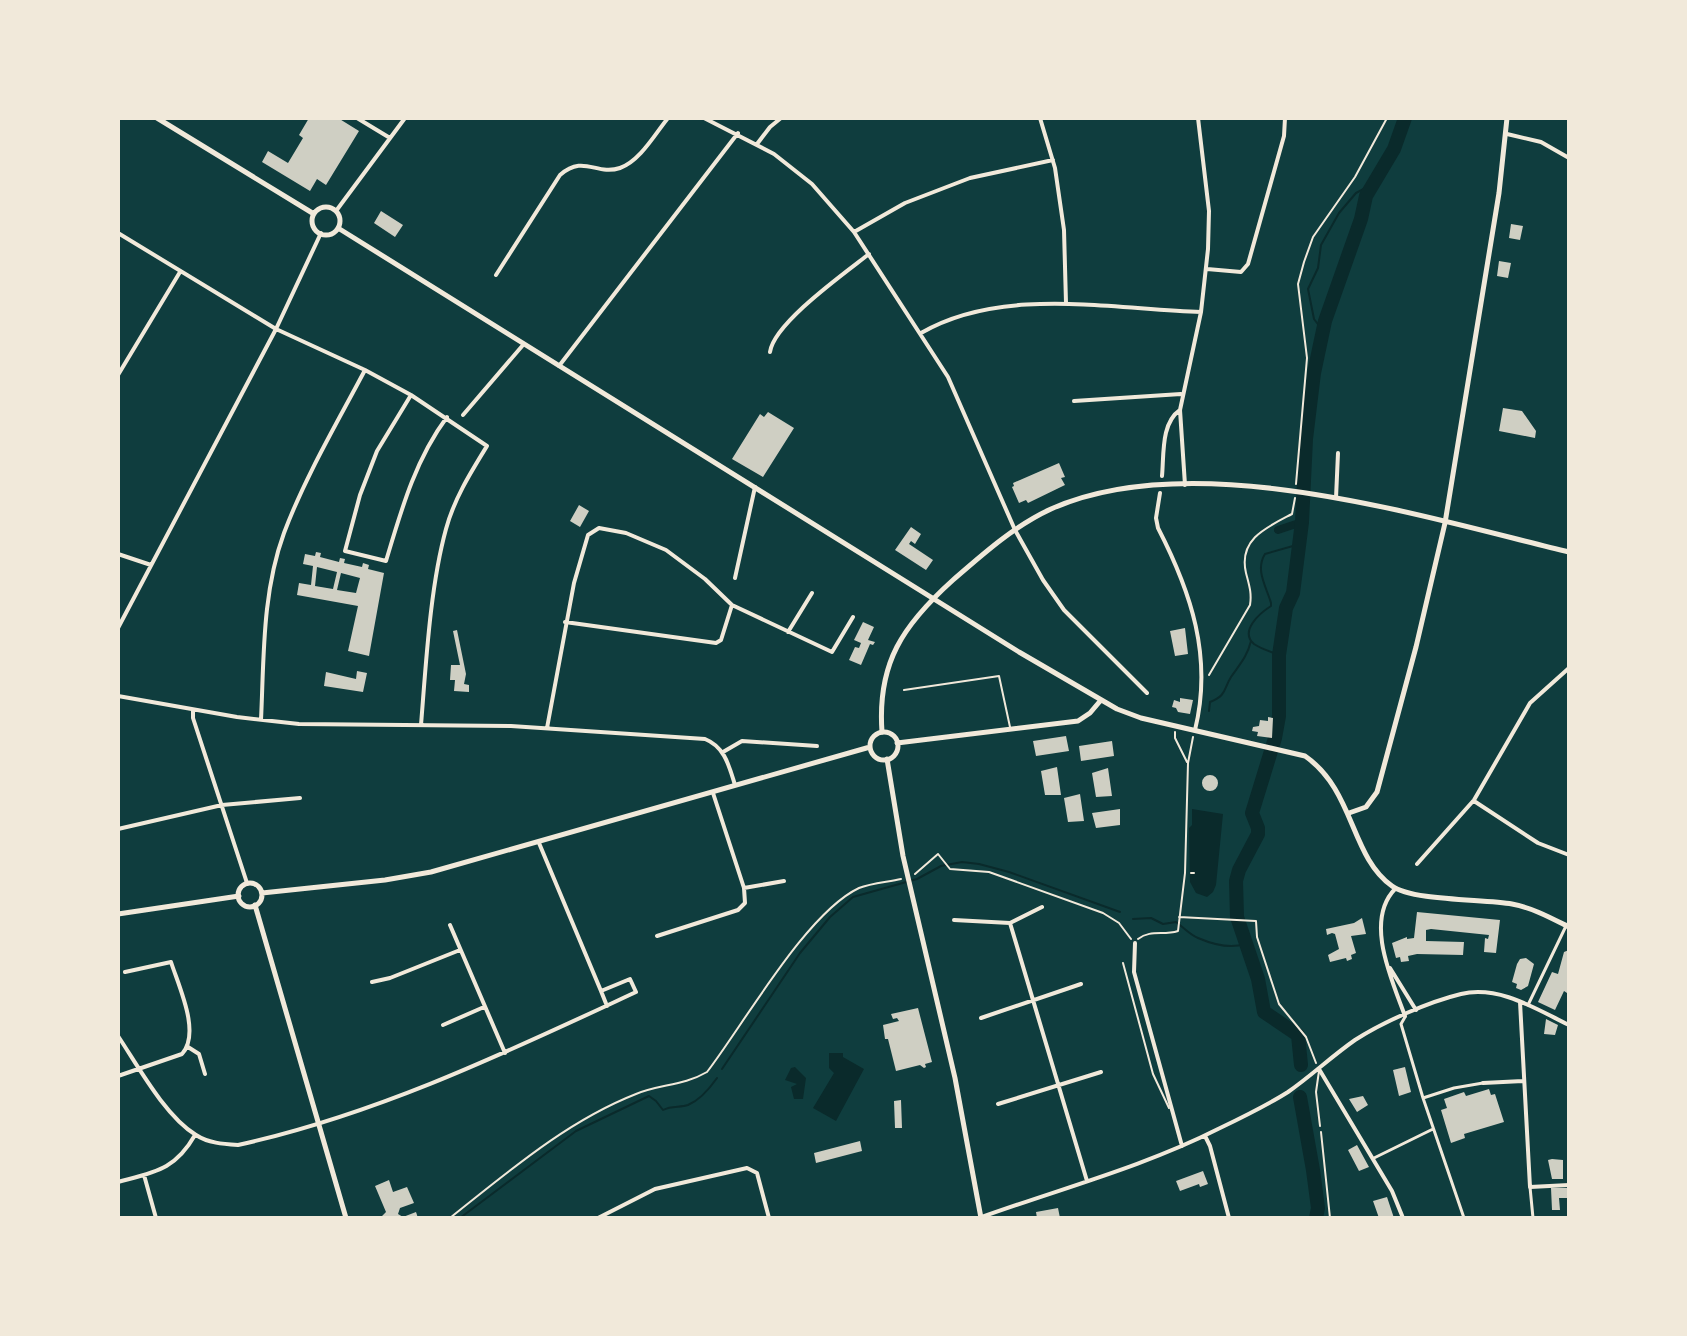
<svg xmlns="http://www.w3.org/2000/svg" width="1687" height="1336" viewBox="0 0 1687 1336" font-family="'DM Sans',sans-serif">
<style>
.water{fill:#0a2a2b}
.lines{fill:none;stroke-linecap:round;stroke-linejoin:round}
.stream{stroke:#0a2a2b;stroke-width:2}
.canal{stroke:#0a2a2b;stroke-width:8}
.river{stroke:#0a2a2b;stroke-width:14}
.building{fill:#cfcfc3;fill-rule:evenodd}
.path{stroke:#f1e9da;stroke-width:2}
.service{stroke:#f1e9da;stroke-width:2}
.pedestrian{stroke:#f1e9da;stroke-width:3}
.minor{stroke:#f1e9da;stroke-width:4}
.tertiary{stroke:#f1e9da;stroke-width:5}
.secondary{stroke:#f1e9da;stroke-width:5}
</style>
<rect width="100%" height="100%" fill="#0f3d3e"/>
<path class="water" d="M1192,809L1223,814L1216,885L1213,892L1207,897L1196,893L1190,882L1189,828L1192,825Z
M829,1053H843V1057L864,1069L836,1121L813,1108L834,1073L829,1068Z
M795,1067L806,1078L803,1099H794L791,1087L797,1084L785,1080L791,1068Z"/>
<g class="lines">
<path class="stream" d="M1323,331L1314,319L1308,289L1318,268L1321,245L1339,213L1356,193L1373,184
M1279,655C1272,652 1261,649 1254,644C1239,631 1260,613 1271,606V603C1266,586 1255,570 1265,554L1300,544
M1209,711L1210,702C1227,695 1223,690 1231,677C1240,664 1247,657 1251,641
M1133,919L1151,918L1163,924L1176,922C1183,927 1190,935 1198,938C1212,944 1230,949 1245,944
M722,1069L800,953L830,917L853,897L917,879L941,866L962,862L979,864L1009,872L1120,912
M460,1218L576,1131L649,1096L656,1101L663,1110C672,1105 680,1108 688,1105C700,1100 710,1088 717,1078"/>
<path class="canal" d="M1278,530L1302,522"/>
<path class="river" d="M1301,1065L1298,1035L1264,1012L1258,979L1237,917L1236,881L1239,870L1258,834V828L1252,813L1275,738L1279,716V655L1286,608L1293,593L1302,522L1306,439L1314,373L1325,321L1361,219L1366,196L1394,149L1405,118
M1300,1097L1313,1170L1318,1208L1316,1218"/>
</g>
<path class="building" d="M309,118L331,120L338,118L359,131L326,185L317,179L310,191L262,162L268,151L288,163L303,138L299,135Z
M381,211L403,225L395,237L374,223Z
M1511,224L1523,226L1520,240L1509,238Z
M1499,261L1511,263L1508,278L1497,276Z
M1503,408L1522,411L1536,431L1535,438L1499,431Z
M768,412L794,428L763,477L732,459L760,414L764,417Z
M1059,463L1065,477L1061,478L1065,485L1028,503L1026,500L1019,503L1012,487L1014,486L1013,483Z
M579,505L589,511L580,527L570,521Z
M911,527L921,534L915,544L911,541L909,544L933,560L926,570L895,550Z
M316,552L321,553L320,557L339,562L340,558L345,559L344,563L362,567L363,563L369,565L368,569L384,573L369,656L348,651L358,606L297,595L299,583L311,585L313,566L303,564L305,554L315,556ZM317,567L337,572L333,589L315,586ZM341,573L360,578L356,593L337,590Z
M863,622L874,627L868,640L875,642L873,645L870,644L861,665L849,660L855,647L859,648L861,643L854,640Z
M1185,628L1188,654L1175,656L1170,631Z
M457,630L466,674L464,684L469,685V692L454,691L455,680H450L451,665H460L453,631Z
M357,671L367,673L363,692L324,686L326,672L356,679Z
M1180,698L1193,700L1190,714L1178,712L1176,708L1172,707L1174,700L1180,702Z
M1268,717L1273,718L1272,738L1257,736L1258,732L1252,731L1253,727L1259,726L1260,720L1268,721Z
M1066,736L1069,751L1036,756L1033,741Z
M1112,741L1114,756L1081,761L1079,746Z
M1057,767L1061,795H1045L1041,771Z
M1108,768L1112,796L1096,797L1092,773Z
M1202 783a8 8 0 1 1 16 0a8 8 0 1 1-16 0Z
M1080,794L1084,821L1068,822L1064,798Z
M1120,809V825L1096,828L1092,813Z
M1417,912L1500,920L1496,953L1484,952L1485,938L1488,939L1489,935L1431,929L1426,930V941L1464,942L1463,955L1417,954L1408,956L1409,961L1401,962L1400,957L1396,958L1392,943L1407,937V939L1414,938Z
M1362,918L1366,934L1351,936L1356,953L1351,955L1352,959L1347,961L1346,958L1330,962L1328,955L1339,949L1335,934L1332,933L1327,935L1326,929L1354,923Z
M1569,950V989L1567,993L1564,991L1555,1010L1538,1002L1552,972L1558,974L1564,952Z
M1526,958L1534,964L1528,986L1521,990L1516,988L1517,984L1512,982L1517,964L1520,959Z
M918,1008L932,1062L925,1064L926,1067L924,1068L920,1065L896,1071L888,1039H885L883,1025L899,1021L897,1018L893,1019L891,1014Z
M1546,1019L1558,1025L1555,1035L1544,1034Z
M1405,1067L1411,1092L1399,1096L1393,1070Z
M1489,1089L1491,1095L1495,1094L1504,1122L1464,1134L1465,1138L1451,1143L1441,1110L1447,1108L1444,1099L1464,1092L1466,1096Z
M1363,1096L1368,1105L1357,1112L1349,1099Z
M901,1100L902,1128H895L894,1101Z
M860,1141L862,1151L816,1163L814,1153Z
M1357,1145L1369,1167L1359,1171L1348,1150Z
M1552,1159L1563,1160V1179H1552L1548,1160Z
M1203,1171L1208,1184L1200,1187L1199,1184L1180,1191L1176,1181Z
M389,1180L393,1192L407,1187L414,1203L400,1208L398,1214L403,1217L416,1212L418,1218H380L386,1212L375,1186Z
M1551,1188H1569V1198H1559L1560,1210H1552Z
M1387,1197L1394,1218H1379L1373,1201Z
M1058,1208L1060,1218H1037L1036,1212Z"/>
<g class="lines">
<path class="path" d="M1296,484L1307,358L1298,284L1304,262L1313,237L1355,177L1387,118
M1209,675L1250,605C1252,593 1249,585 1246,573C1238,539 1267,527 1292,514L1295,498
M1175,732V738L1187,762
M1191,873H1194
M915,874L938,854L950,869L989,872L1103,913L1119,923L1131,939
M1179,917L1256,921L1257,937L1279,1004L1306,1037L1316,1063
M1138,939C1151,929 1163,936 1178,931L1185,873L1188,763L1193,737
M1321,1132L1330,1218
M450,1218C508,1172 567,1121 636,1094C660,1084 683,1086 707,1072C744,1024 806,913 859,888C871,883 888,882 901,879"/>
<path class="service" d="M904,690L999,676L1010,727
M1123,963L1153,1074L1169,1108
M1319,1071L1316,1092L1320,1126"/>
<path class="pedestrian" d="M1528,1005L1566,926
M1405,1017L1401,1024L1423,1098L1464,1218
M1423,1098L1454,1088L1483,1083
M1374,1158L1433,1129
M1530,1187L1533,1218"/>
<path class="minor" d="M357,118L390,138
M704,118L774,154L812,184L854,232L948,377L1015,530L1043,580L1064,610L1147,693
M1040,118L1055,168L1064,230L1066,303
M1507,134L1541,142L1569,158
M757,144L770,127L781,118
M336,211L405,118
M854,232L905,203L970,178L1053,160
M118,233L276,329L365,370L411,395L487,446C471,472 454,499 446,529C430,587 426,664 421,725
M1207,269L1241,272L1248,264L1284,136L1285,118
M496,275L560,175C584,154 596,176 620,168C640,161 655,134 668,118
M921,333C1002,286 1111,309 1201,312
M770,352C774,323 845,273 869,254
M559,366L738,133
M118,375L180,272
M411,395L377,451L360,495L345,551L386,561C401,511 415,460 447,417
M1074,401L1181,394
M463,415L523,345
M1162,476C1164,454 1161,423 1180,410
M1185,485L1180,410L1201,312L1208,249L1209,211L1198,118
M1160,493L1156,518L1158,528C1191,592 1213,657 1195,730
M1336,498L1338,453
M118,554L151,565
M735,578L755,487
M565,622L716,643L721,640L732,605
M118,628L276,329L321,233
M788,632L812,593
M118,696L237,717L299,724L511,726L705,739C725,747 729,766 735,785
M193,710V718L247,883
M261,720C264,658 262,593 284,533C305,477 337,423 365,370
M547,728L574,583L588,535L599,528L626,533L666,550L705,579L732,605L832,652L853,617
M723,752L742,741L817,746
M1474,801L1538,843L1569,855
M118,829L222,805L300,798
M539,843L601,991
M1417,864L1474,800L1530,703L1569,668
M744,888L784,881
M1395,889C1364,921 1392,980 1405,1016
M954,920L1010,923L1087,1181
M1010,923L1042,907
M450,925L505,1053
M657,936L738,910L745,903L744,888L713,793
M1135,943L1134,972L1182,1146
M1390,968L1416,1010
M372,982L390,978L460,950
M1520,1002L1530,1187L1569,1185
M981,1018L1081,984
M443,1025L484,1007
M118,1036C138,1066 165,1116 196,1135C208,1143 223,1144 238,1145C378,1114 507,1052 636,992L630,979L601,991L607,1006
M188,1047L199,1054L205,1074
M1319,1069L1392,1191L1403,1218
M118,1076L182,1054C201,1033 179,987 171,962L125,972
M1483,1083L1523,1081
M998,1104L1101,1072
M1205,1136L1210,1146L1229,1218
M144,1175L156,1218
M118,1180V1182C155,1172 175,1170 195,1135
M598,1218L655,1189L747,1168L757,1173L769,1218
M979,1218C1059,1189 1143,1167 1218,1129C1241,1118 1266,1106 1288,1092C1311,1076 1332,1056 1355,1040C1383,1022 1428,1002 1461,994C1499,985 1536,1009 1569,1025"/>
<path class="tertiary" d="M882,732C877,663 903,625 953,580C983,554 1014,526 1051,509C1194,445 1423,517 1569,552
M887,759L903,856L955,1078L981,1218
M255,905L346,1218"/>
<path class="secondary" d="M157,118L314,214
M312 221a14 14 0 1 1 28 0a14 14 0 1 1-28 0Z
M338,228L1019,652L1117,709L1141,718L1305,756C1355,791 1350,856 1392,886C1412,901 1484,899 1512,904C1533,908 1551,918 1569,927
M870 746a14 14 0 1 1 28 0a14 14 0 1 1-28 0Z
M897,743L1078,721L1090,713L1101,700
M1349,813L1366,807L1377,792L1416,647L1445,523L1499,193L1507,118
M238 895a12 12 0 1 1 24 0a12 12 0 1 1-24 0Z
M262,893L385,880L431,872L870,747
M118,914L239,896"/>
</g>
<rect width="1687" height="1336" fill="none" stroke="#f1e9da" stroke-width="240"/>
</svg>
